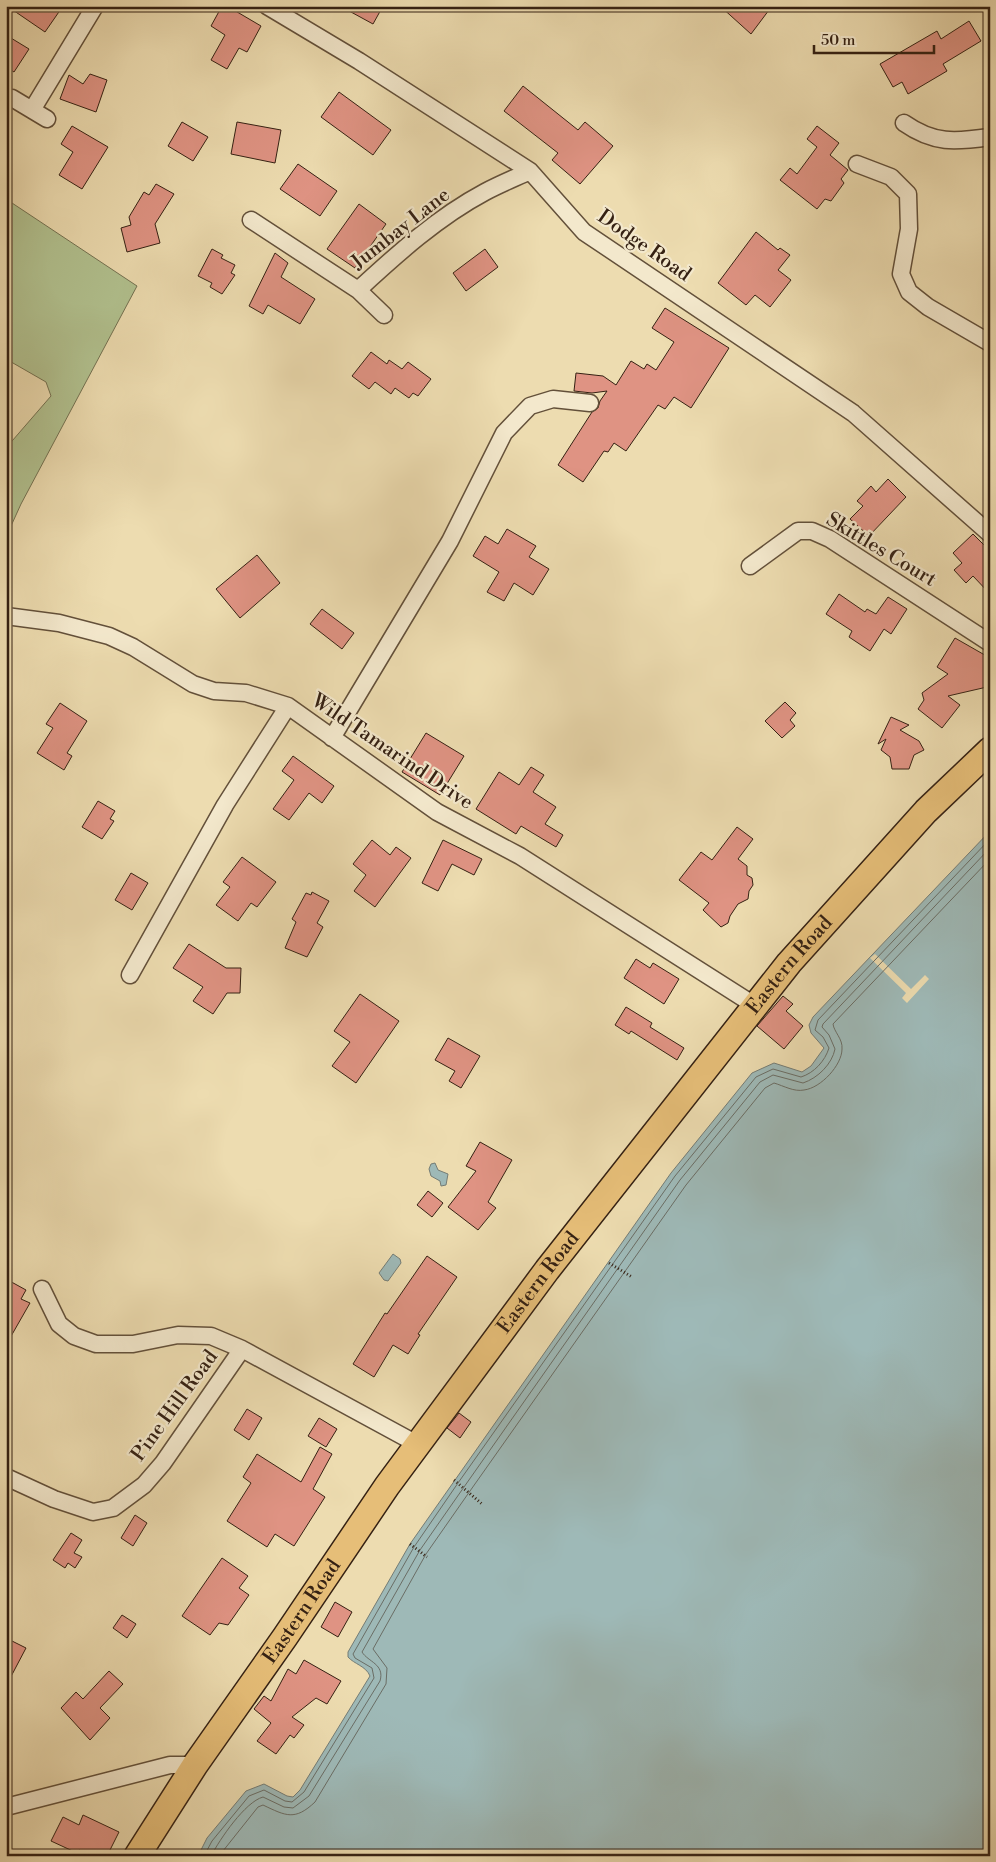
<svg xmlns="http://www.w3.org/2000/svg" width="996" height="1862" viewBox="0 0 996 1862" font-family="'Libre Bodoni',serif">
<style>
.green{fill:#b2c290;stroke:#747252}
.water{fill:#9eb9b7;stroke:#747c75}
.pier{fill:#eddcb0}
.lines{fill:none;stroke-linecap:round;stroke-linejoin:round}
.shore{stroke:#6a6d65;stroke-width:1}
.building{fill:#df9383;stroke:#352113}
.minor-casing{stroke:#63503a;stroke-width:19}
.highway-casing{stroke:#352113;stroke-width:28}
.path{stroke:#352113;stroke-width:3;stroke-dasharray:1 2.5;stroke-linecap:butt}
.minor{stroke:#f3e8cc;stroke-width:16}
.highway{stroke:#e6be78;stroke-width:25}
.labels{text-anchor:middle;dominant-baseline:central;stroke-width:4.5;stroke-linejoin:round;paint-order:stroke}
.street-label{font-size:20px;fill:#352113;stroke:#f3e8cc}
</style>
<rect width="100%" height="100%" fill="#eddcb0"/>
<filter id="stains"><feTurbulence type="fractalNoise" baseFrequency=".004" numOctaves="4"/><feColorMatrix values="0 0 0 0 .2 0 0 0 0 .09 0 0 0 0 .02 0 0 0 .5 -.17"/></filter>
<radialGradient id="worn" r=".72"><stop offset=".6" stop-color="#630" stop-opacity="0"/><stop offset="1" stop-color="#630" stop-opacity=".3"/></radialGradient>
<path class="green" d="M6,199L137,286L21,504L6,537V448L51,396L46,382L6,359Z"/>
<path class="water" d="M990,831V1856H198L207,1838L246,1791L264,1784L287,1796L293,1797L300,1790L370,1676C366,1666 354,1664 348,1657V1652L410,1544L671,1173L752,1073L774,1063L802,1072L811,1066L824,1048L811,1033L809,1025L813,1017Z
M435,1163L438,1170L448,1174L446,1185L441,1186L440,1181L431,1176L429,1169L431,1164Z
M393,1254L400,1259L401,1263L388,1281L384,1280L379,1273Z"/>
<path class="pier" d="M875,954L911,989L925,975L929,979L907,1003L902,998L906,993L870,958Z"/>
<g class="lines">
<path class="shore" d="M204,1856L212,1841L249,1796L264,1790L285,1801L292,1802L304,1792L374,1678L372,1668L355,1658L353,1654L414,1547L458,1483L675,1176L756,1077L773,1069L801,1077C814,1073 825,1061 829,1048L823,1037L815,1030L818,1020L990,839
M211,1856C220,1839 245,1802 263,1797L284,1807L293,1808L309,1796L380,1681C385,1664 368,1662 362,1652L420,1550L464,1487L680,1180L760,1082L773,1075L803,1083C818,1078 832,1064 835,1049L829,1035L822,1027L823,1024L990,848
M219,1856L258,1807L263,1805C286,1816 295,1821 315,1802L386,1684L387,1668L373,1649L426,1554L470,1491L686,1185L765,1088L774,1083C784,1086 794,1092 804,1090C821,1088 842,1065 842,1049C843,1039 834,1032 833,1024L990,859"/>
</g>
<path class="building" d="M7,6H63L45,32Z
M222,6H227L261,26L247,52L239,48L227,69L211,60L225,35L211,26Z
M340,6H383L373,24Z
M720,6H772L751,34Z
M969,21L981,41L943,64L947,71L908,94L902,82L893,87L880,64L937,31L941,39Z
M6,35L29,49L14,72L6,67Z
M90,74L107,80L96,112L60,99L69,75L83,84Z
M523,86L578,130L585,122L613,146L580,184L552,160L558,153L504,111Z
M339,92L391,130L373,155L321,117Z
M182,122L208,137L193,161L168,146Z
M237,122L281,130L275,163L231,154Z
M72,126L108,147L82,189L59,175L73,152L61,144Z
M817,126L839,143L830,155L848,170L841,179L844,183L831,201L825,199L817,209L780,180L790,168L797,174L817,147L807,139Z
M298,164L337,191L320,216L280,189Z
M156,184L174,194L155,224L160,243L127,252L121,228L131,225L129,217L144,192L149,195Z
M359,204L386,224L355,268L327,249Z
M756,232L778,250L780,248L790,255L778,270L791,280L770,307L755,295L746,305L718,283Z
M212,249L223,255L221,258L235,265L231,273L235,275L222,294L210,287L212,283L198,276Z
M485,249L498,267L466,291L453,273Z
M275,253L288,263L281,277L315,299L300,324L268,305L263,314L249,306Z
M665,308L729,348L691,408L674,397L665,409L658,405L626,451L614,443L608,452L604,451L583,482L558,465L592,412L598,408L600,401L607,391L592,393L574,391L576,373L603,376L616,385L631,361L644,369L647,364L656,370L674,342L652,328Z
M371,352L387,364L389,360L402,369L408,362L431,379L418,396L413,393L409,398L395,388L391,394L375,382L369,389L352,376Z
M888,479L906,497L869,536L850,519L863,506L857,501L871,486L876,492Z
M507,529L536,546L529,557L549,569L533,595L514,583L504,601L487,592L499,572L473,556L485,536L498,544Z
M973,534L990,551V594L973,576L966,583L954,570L962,563L953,553Z
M257,555L280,583L240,618L216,589Z
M839,594L865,612L867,609L876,614L888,597L907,609L891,634L884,629L870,651L849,637L852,631L826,614Z
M322,609L354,633L342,649L310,624Z
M955,638L990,658V679L987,687L948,696L960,705L942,728L918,709L924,700L922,693L948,674L937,667Z
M785,702L796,713L790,720L795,726L782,738L765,721Z
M60,703L87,721L67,753L72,756L64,770L37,753L53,728L46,724Z
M891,717L909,725L900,730L919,741L924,750L914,755L909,769H892L890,757L881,750L886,739L878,744Z
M426,733L464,756L440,795L402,772Z
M293,756L334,786L322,803L309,793L289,820L273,809L294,780L282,771Z
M531,767L544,775L533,792L556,807L545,824L563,835L556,847L521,826L516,834L476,809L499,772L519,785Z
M98,801L115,811L110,819L114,821L102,839L82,827Z
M737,827L753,839L738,859L747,866V875L752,878L753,885L749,891L748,899L738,904L730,916L728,923L721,927L703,910L709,903L679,880L701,852L712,860Z
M372,840L390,855L396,847L411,858L375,907L354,891L366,875L353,864Z
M443,840L482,859L474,875L452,864L438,891L422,883Z
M242,857L276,882L257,907L251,903L238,921L216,905L230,887L223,882Z
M131,873L148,883L132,910L115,900Z
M312,892L329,901L317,923L323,927L307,957L285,948L296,922L292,919L306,893L311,895Z
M189,944L226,968H241L240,993H227L213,1014L193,1001L203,987L173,968Z
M636,959L650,968L653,963L679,979L664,1004L624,978Z
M360,994L399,1021L356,1083L332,1066L350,1042L334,1031Z
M783,996L793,1004L786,1011L803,1026L784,1049L757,1026Z
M626,1007L652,1023L650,1027L684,1048L677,1060L631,1031L629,1034L615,1025Z
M448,1038L480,1056L461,1088L449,1081L455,1071L435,1060Z
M480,1142L512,1160L488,1202L496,1208L478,1230L448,1207L476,1171L466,1166Z
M428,1191L443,1203L432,1217L417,1205Z
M427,1256L457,1277L418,1334L420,1335L408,1354L393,1345L374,1377L353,1364L385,1313L387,1314Z
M6,1279L26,1290L21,1299L30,1303L6,1345Z
M247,1409L262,1418L249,1440L234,1430Z
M459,1413L471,1422L460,1438L447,1428Z
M319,1418L337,1429L326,1447L308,1436Z
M320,1447L332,1454L313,1489L325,1497L294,1546L275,1534L267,1547L227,1521L251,1483L243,1477L257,1454L301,1482Z
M135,1515L147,1523L133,1546L121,1538Z
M71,1533L82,1540L74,1553L82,1557L75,1568L68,1563L65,1568L53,1560Z
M222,1558L248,1576L239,1588L249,1595L228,1625L219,1623L210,1635L182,1616Z
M335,1602L352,1612L338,1637L321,1627Z
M122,1615L136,1624L127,1638L113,1628Z
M6,1638L26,1648L6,1686Z
M304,1660L341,1681L327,1704L316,1698L292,1717L304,1725L294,1738L290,1735L276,1754L257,1741L271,1723L254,1709L264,1696L271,1701L288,1669L296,1674Z
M109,1671L123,1684L100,1708L110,1718L90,1740L61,1708L76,1692L83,1699Z
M83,1815L119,1832L107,1856H91L79,1850L77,1853L51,1841L63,1817L79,1825Z"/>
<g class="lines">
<g class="minor-casing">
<path id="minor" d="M267,6L359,61L530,171L584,232L853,413L990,534
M12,98L47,119
M32,110L95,6
M904,123C934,144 955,142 990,137
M857,164L891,177L908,194L909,229L901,274L909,292L928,307L990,343
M251,220L358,290C397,254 438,217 485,192C500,184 515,178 530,171
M358,290L384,315
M750,566L798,531H812L830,539L990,643
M6,616L59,623L109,636L133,647L193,684L214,691L246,693L288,706L437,812L520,856L754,1005
M332,738L450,541L504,433L530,406L553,399L590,403
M130,975L225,805L288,706
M42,1289L59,1324L74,1336L96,1344H133L178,1335L211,1336L242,1349L417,1444
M6,1477L54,1499L93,1512L113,1508L144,1485L163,1463L242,1349
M6,1807L170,1765H195"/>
</g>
<g class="highway-casing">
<g id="highway">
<path id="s1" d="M137,1856L195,1765L285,1637L387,1486L547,1270L789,963L926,811L990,750"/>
</g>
</g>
<path class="path" d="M609,1263L632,1277
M454,1480L482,1504
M410,1544L427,1557"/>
<use href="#minor" class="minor"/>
<use href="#highway" class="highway"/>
</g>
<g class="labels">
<g class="street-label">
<text transform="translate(401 229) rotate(-38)">Jumbay Lane</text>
<text transform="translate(644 246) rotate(35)">Dodge Road</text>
<text transform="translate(881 550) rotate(31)">Skittles Court</text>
<text transform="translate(392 752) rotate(34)">Wild Tamarind Drive</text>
<text stroke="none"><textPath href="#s1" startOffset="1105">Eastern Road</textPath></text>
<text stroke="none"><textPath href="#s1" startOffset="700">Eastern Road</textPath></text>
<text transform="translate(175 1406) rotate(-54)">Pine Hill Road</text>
<text stroke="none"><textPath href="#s1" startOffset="295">Eastern Road</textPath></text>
</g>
</g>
<rect width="996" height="1862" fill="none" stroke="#eddcb0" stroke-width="25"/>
<rect x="8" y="8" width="981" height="1847" fill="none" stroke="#352113" stroke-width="2.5"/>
<rect x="12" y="12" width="971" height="1837" fill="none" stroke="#352113"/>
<path d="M814 45v8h120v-8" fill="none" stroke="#352113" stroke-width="2.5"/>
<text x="821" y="45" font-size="15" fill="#352113" stroke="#f3e8cc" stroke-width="4" paint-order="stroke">50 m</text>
<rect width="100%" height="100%" filter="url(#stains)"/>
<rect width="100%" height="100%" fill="url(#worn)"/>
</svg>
